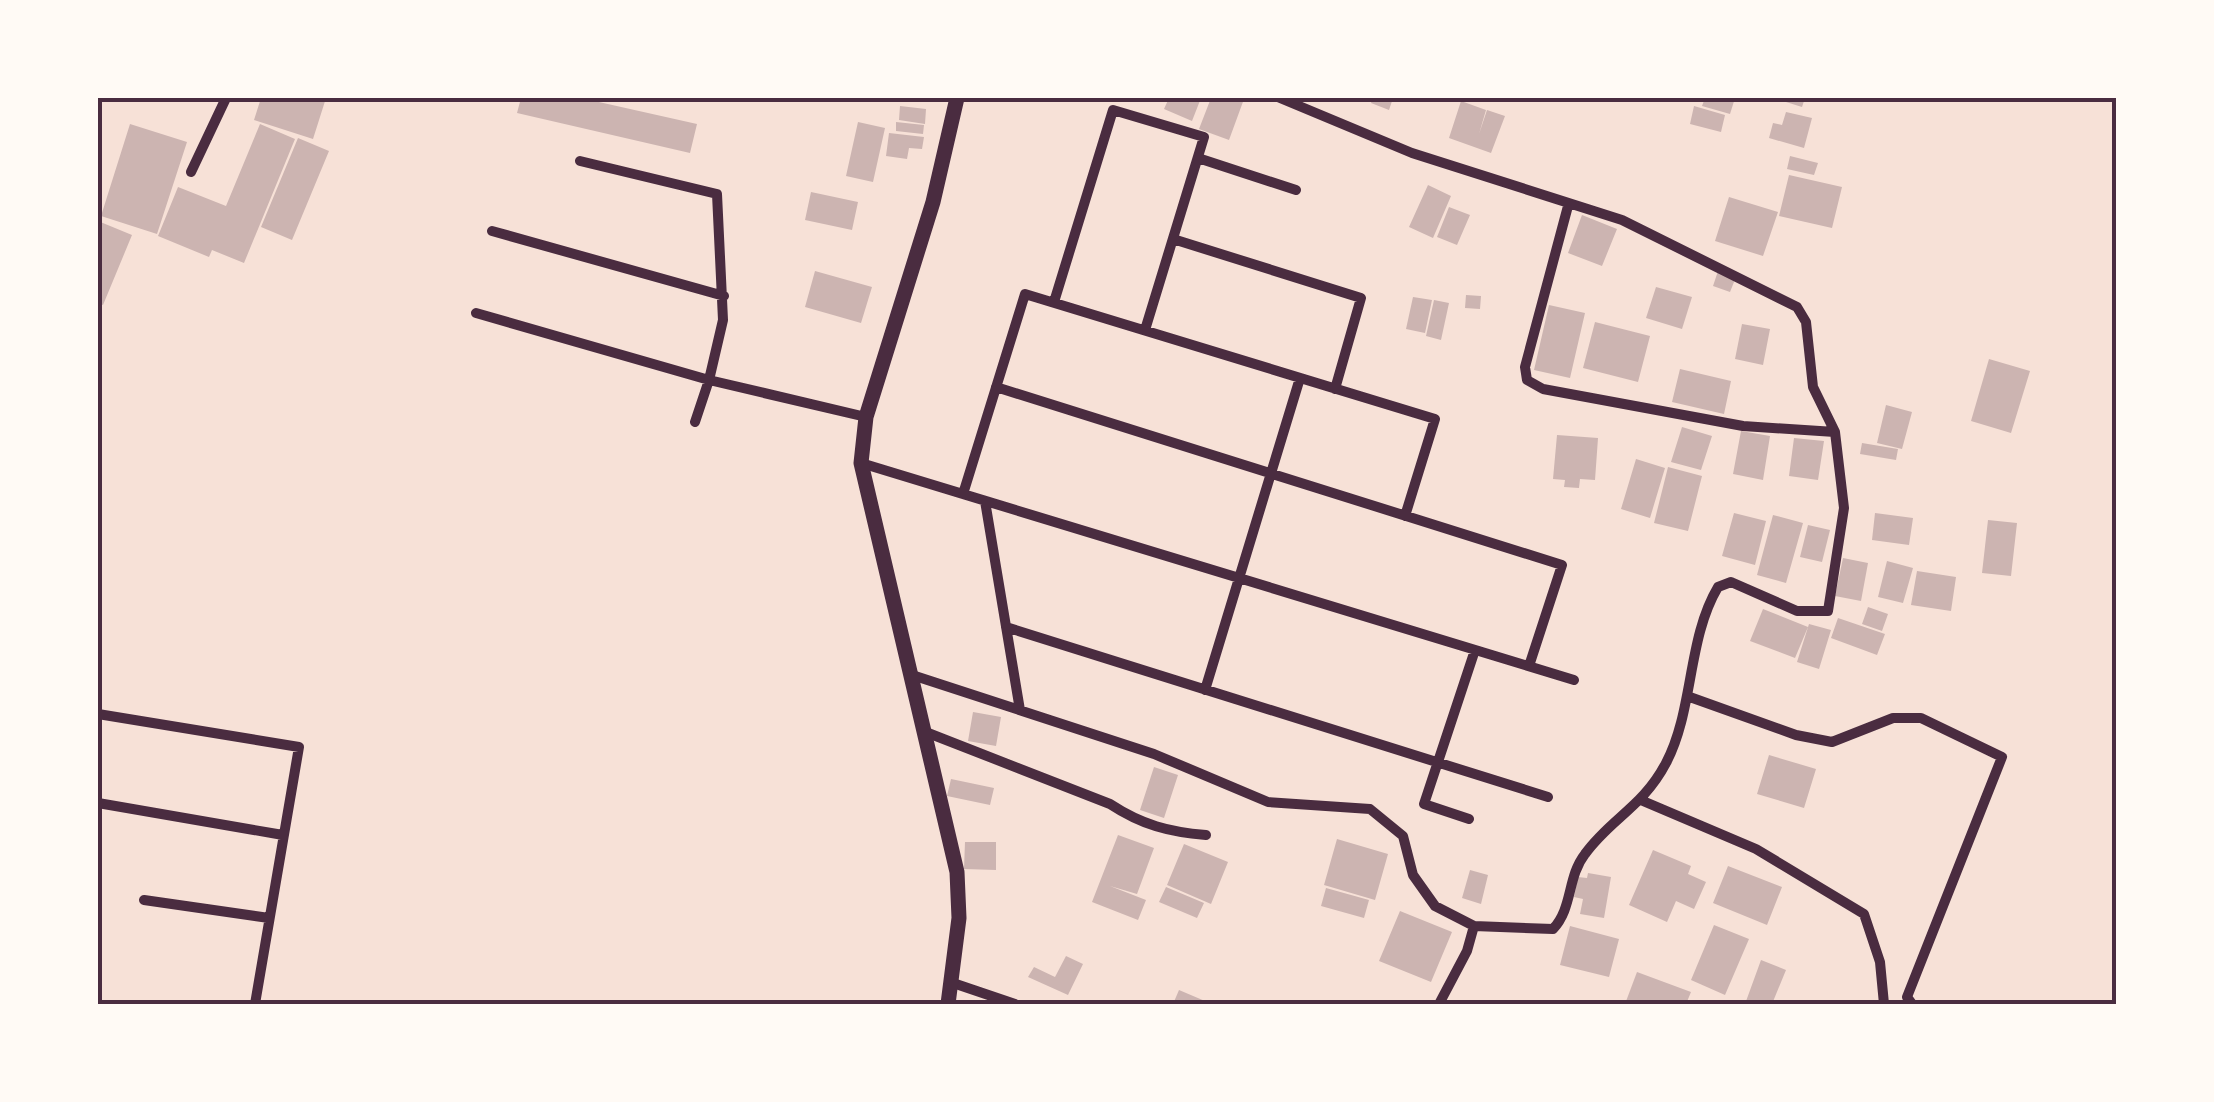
<svg xmlns="http://www.w3.org/2000/svg" width="2214" height="1102" viewBox="0 0 2214 1102" font-family="Barlow,sans-serif">
<style>
.building{fill:#ccb4b1}
.lines{fill:none;stroke-linecap:round;stroke-linejoin:round}
.minor{stroke:#4a2c40;stroke-width:10}
.tertiary{stroke:#4a2c40;stroke-width:15}
.neatline{fill:none;stroke:#4a2c40;stroke-width:4}
</style>
<rect width="100%" height="100%" fill="#f7e1d7"/>
<path class="building" d="M261,98H326L313,139L254,120Z
M521,98H581L697,124L690,153L517,113Z
M1169,98H1201L1192,121L1164,109Z
M1211,98L1244,99L1229,140L1199,129Z
M1373,98H1393L1389,110L1371,103Z
M1705,98H1735L1730,114L1702,106Z
M1773,98H1805L1802,107Z
M1461,101L1486,110L1479,134L1487,110L1505,116L1491,153L1449,138Z
M900,106L926,109L925,124L899,120Z
M1694,106L1725,115L1721,132L1690,124Z
M1786,112L1812,118L1804,148L1769,138L1773,123L1782,125Z
M858,122L885,128L873,182L846,176Z
M896,122L924,125L923,134L896,131Z
M130,124L187,142L157,234L101,216Z
M260,124L295,139L244,263L212,250L209,257L158,236L178,187L226,206Z
M889,133L924,137L922,149L909,148L907,159L886,156Z
M298,138L329,151L292,240L261,227Z
M1790,156L1818,163L1814,175L1787,169Z
M1789,175L1842,187L1832,228L1779,216Z
M1428,185L1451,196L1433,238L1409,227Z
M811,192L858,202L852,230L805,220Z
M1729,197L1778,212L1763,256L1715,241Z
M1449,207L1470,215L1457,245L1437,237Z
M1582,215L1617,229L1602,266L1568,253Z
M98,221L132,235L103,305L98,303Z
M815,271L872,287L861,323L805,307Z
M1718,271L1736,277L1730,292L1713,286Z
M1656,287L1692,297L1682,329L1646,318Z
M1466,295L1481,296L1480,309L1465,308Z
M1413,297L1432,300L1425,333L1406,329Z
M1434,300L1449,303L1441,340L1426,336Z
M1549,305L1585,313L1570,378L1534,370Z
M1595,322L1650,336L1638,382L1583,368Z
M1742,324L1770,329L1763,365L1735,359Z
M1989,359L2030,371L2011,433L1971,421Z
M1680,369L1731,381L1724,414L1672,402Z
M1886,405L1912,412L1902,449L1877,443Z
M1682,427L1712,436L1701,470L1671,462Z
M1741,431L1770,436L1763,480L1733,474Z
M1557,435L1598,438L1595,480L1580,479L1579,488L1564,487L1565,480L1553,479Z
M1794,438L1824,441L1818,480L1789,476Z
M1862,443L1898,449L1896,460L1860,454Z
M1636,459L1665,468L1650,518L1621,509Z
M1668,467L1702,476L1688,531L1654,523Z
M1734,513L1766,521L1755,565L1722,556Z
M1875,513L1913,518L1909,545L1872,540Z
M1773,515L1803,523L1786,583L1757,575Z
M1988,520L2017,523L2011,576L1982,573Z
M1808,525L1830,530L1822,562L1800,557Z
M1843,558L1868,563L1861,601L1835,596Z
M1887,561L1913,568L1903,603L1878,597Z
M1917,571L1956,577L1951,611L1911,605Z
M1868,607L1888,614L1882,631L1862,624Z
M1763,609L1808,627L1795,658L1750,641Z
M1838,618L1885,634L1877,655L1831,638Z
M1809,624L1831,630L1819,669L1797,662Z
M973,712L1001,717L996,746L968,741Z
M1769,755L1816,769L1804,808L1757,794Z
M1154,767L1178,775L1164,818L1140,810Z
M951,779L994,788L990,805L947,796Z
M1118,835L1154,848L1137,894L1110,886L1146,900L1138,920L1092,902Z
M1337,839L1388,854L1375,900L1324,885Z
M965,842H996V870L964,869Z
M1184,844L1228,862L1211,904L1167,885Z
M1653,850L1691,866L1688,874L1706,882L1694,909L1676,901L1667,922L1629,905Z
M1728,866L1782,887L1767,925L1713,903Z
M1470,870L1488,875L1481,904L1462,898Z
M1588,873L1611,877L1604,918L1580,914L1583,899L1574,897L1578,877L1587,878Z
M1166,887L1204,903L1197,918L1159,902Z
M1326,888L1369,900L1364,918L1321,906Z
M1400,911L1452,932L1431,982L1379,961Z
M1714,925L1749,939L1725,995L1691,980Z
M1570,926L1619,939L1609,977L1560,965Z
M1066,956L1083,964L1068,995L1028,977L1034,967L1055,977Z
M1761,960L1786,970L1772,1004H1745Z
M1637,972L1691,992L1686,1004H1625Z
M1179,990L1212,1004H1173Z"/>
<g class="lines">
<path class="minor" d="M1198,158L1296,190
M580,161L717,194L723,320L709,380L866,417
M191,172L226,98
M1568,206L1525,367L1527,380L1543,389L1743,426L1835,432
M492,231L724,296
M1173,239L1361,298L1335,389
M1054,302L1113,110L1204,137L1145,330
M476,313L709,380L695,422
M996,387L1562,565L1529,666
M861,463L1574,680
M963,494L1025,294L1435,419L1405,516
M985,501L1020,710
M1006,627L1548,797
M909,674L1154,754L1268,802L1370,809L1403,836L1413,875L1435,906L1474,926L1553,929C1573,908 1567,877 1585,854C1610,819 1643,807 1666,763C1694,710 1687,639 1718,587L1731,582L1797,611H1828L1844,508L1835,432L1813,387L1806,322L1797,307L1622,220L1412,153L1280,98
M1205,690L1300,378
M1687,696L1796,735L1832,742L1893,718H1921L2002,757L1907,997L1912,1004
M98,714L299,747L255,1004
M923,731L1110,804C1142,825 1169,832 1206,835
M1643,801L1756,849L1864,914L1880,962L1884,1004
M98,803L283,835
M1469,819L1424,804L1475,650
M144,900L269,918
M953,983L1015,1004
M1439,1004L1467,951L1474,926"/>
<path class="tertiary" d="M948,1004L959,918L957,872L861,463L866,417L933,202L957,98"/>
</g>
<rect width="2214" height="1102" fill="none" stroke="#fffaf5" stroke-width="200"/>
<rect x="100" y="100" width="2014" height="902" class="neatline"/>
</svg>
